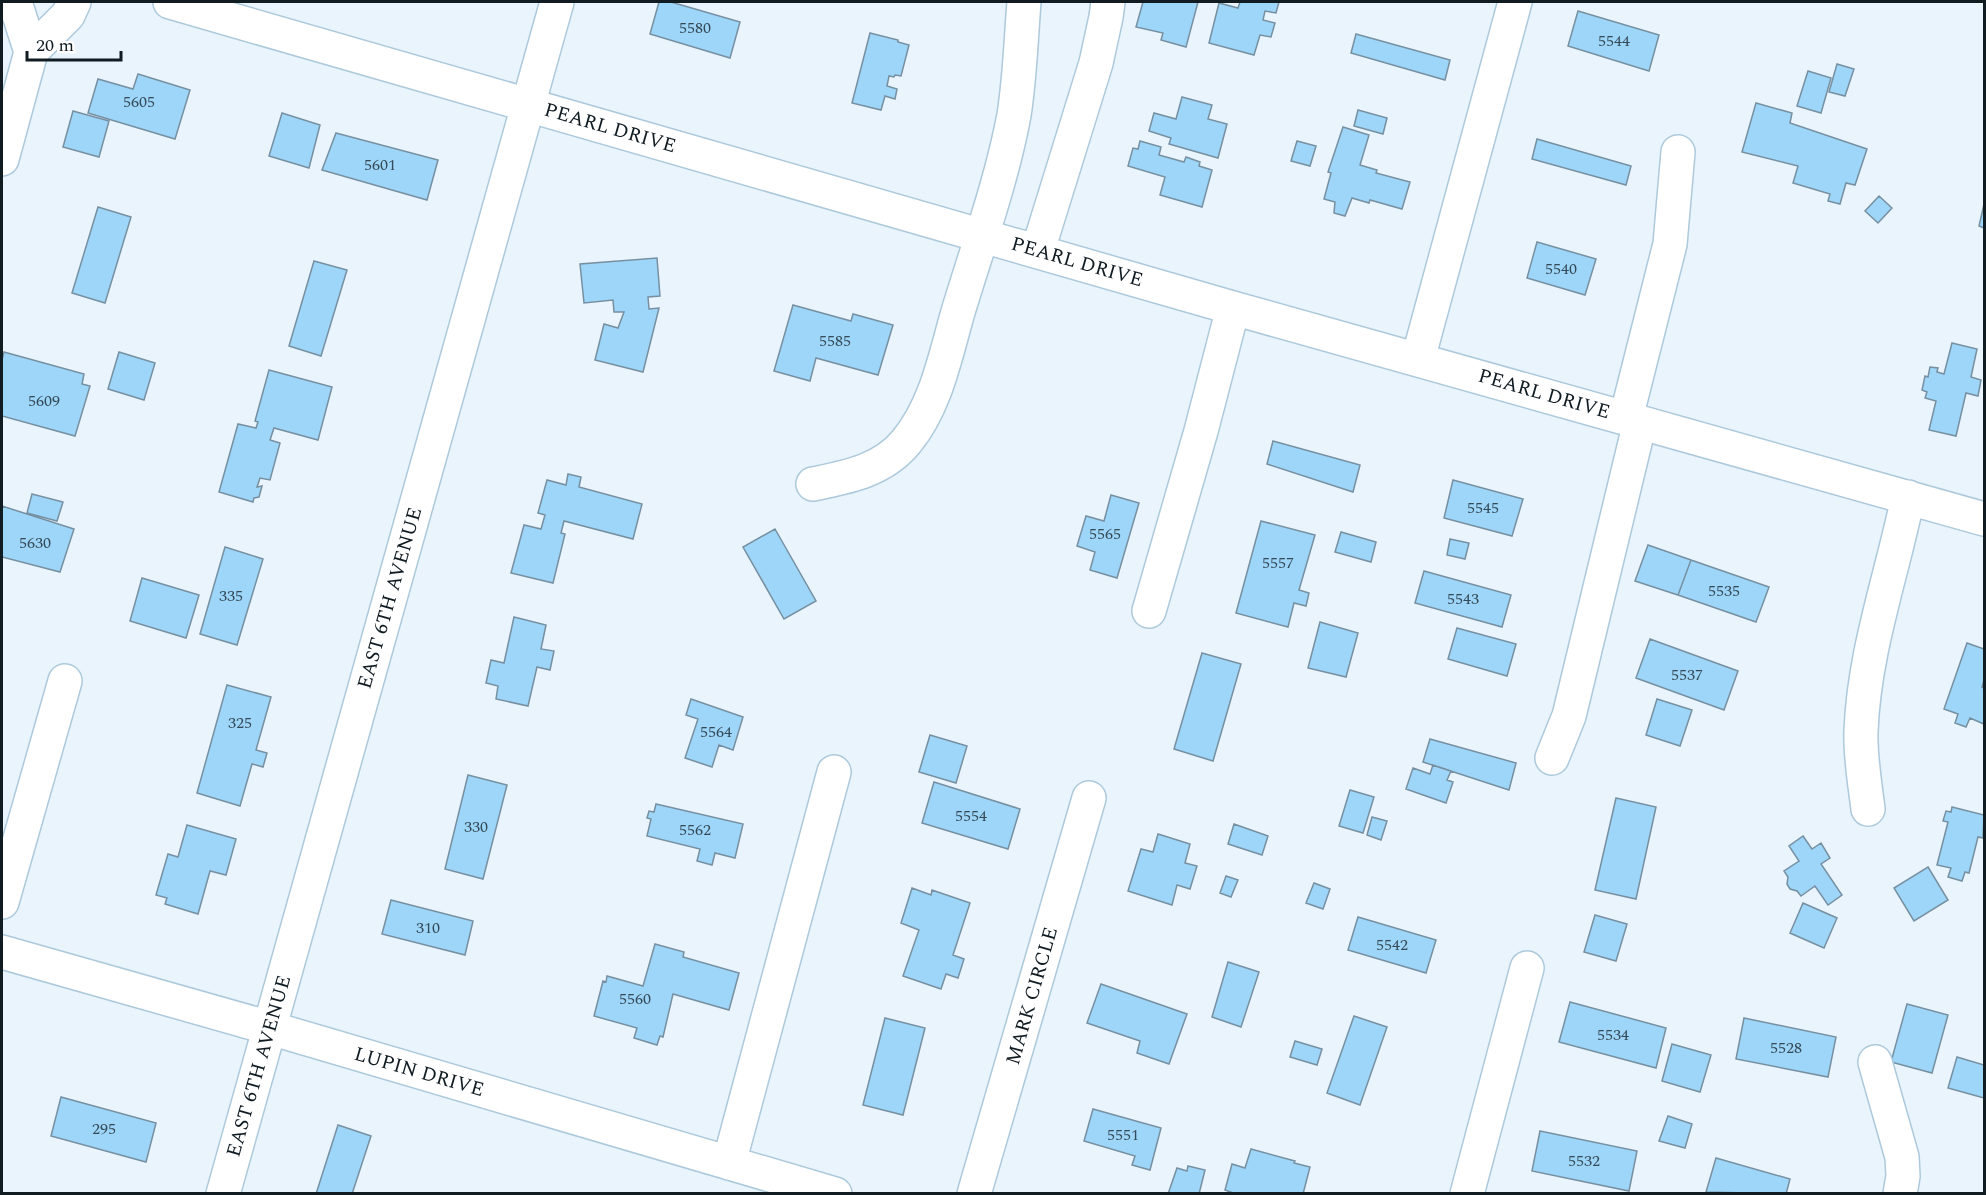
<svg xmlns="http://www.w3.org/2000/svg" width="1986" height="1195" viewBox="0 0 1986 1195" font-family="Spectral,serif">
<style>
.building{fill:#9ed6f9;stroke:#7690a2;stroke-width:1.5}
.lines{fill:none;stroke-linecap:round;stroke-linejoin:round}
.minor-casing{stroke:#adc9db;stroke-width:36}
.minor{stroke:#fff;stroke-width:33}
.labels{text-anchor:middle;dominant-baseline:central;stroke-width:5;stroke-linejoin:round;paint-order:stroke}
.number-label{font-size:16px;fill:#344a58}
.street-label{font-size:20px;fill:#111b22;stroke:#fff}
</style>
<rect width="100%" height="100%" fill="#e9f4fc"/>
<path class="building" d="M659,2H671L740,22L730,58L650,34Z
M1143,2H1198L1186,47L1161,40L1163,33L1136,27Z
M1240,2H1279L1276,13L1265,11L1263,20L1275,23L1271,37L1260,35L1254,55L1209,43L1219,3L1238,8Z
M1578,11L1659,35L1649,71L1568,46Z
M870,33L898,40V42L909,45L901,76L895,75L894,77L889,76L887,86L897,89L895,99L885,96L881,110L852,103Z
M1356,34L1450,60L1445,80L1351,53Z
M1837,64L1854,69L1845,96L1829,92Z
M1808,71L1831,78L1821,113L1797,106Z
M138,74L190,90L175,139L88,113L98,79L133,89Z
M1182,97L1212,105L1208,119L1227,124L1218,158L1169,144L1171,138L1149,131L1154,113L1176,119Z
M1756,103L1792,113L1790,123L1867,149L1855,185L1846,183L1840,204L1828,201L1830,194L1793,183L1798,166L1742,152Z
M1358,110L1387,118L1383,134L1354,126Z
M73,111L109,121L99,157L63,147Z
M282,113L320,125L309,168L269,156Z
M1343,127L1369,135L1360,165L1377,170L1376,173L1410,182L1402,209L1370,200L1369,203L1352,198L1345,216L1334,213L1335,202L1324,199L1331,173L1328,172Z
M336,133L438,160L427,200L322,170Z
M1537,139L1631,166L1626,185L1532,159Z
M1140,141L1161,147L1159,155L1184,162L1186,157L1200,162L1199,166L1212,170L1202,207L1160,195L1165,177L1128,166L1133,148L1138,149Z
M1297,141L1316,146L1310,166L1291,161Z
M1879,196L1892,208L1878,223L1865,211Z
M1984,204V228L1979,226Z
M98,207L131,217L105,303L72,293Z
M1537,242L1596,259L1585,295L1527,278Z
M657,258L660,296L648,297L649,309L659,308L643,372L595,360L604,324L618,328L624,312H614L613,300L584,303L580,264Z
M314,261L347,270L321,356L289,346Z
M793,305L851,321L853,314L893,325L878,375L816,358L810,381L774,371Z
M1952,343L1977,349L1971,377L1981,380L1978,396L1966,393L1956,436L1929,430L1936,401L1925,398L1927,392L1922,390L1925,376L1928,377L1930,367L1938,368L1937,372L1944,374Z
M4,352L84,374L82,384L90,386L75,436L2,416V360Z
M119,352L155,363L144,400L108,389Z
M269,370L332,387L318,440L274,428L270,440L280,443L270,480L260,478L257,487L262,486L259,497L254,498L253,502L219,492L238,424L256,428L258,422L255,421Z
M1273,441L1360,465L1353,492L1267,464Z
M568,474L581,477L579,487L642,504L633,539L564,521L561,533L565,534L553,583L511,573L524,525L541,529L545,515L538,513L547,480L566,485Z
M1453,480L1523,499L1512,536L1444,518Z
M32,494L63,502L57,521L27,513Z
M1111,495L1139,503L1117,578L1090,570L1095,552L1077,546L1086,516L1104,521Z
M2,506L74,529L60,572L2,557Z
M1261,521L1315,535L1299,590L1309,593L1306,606L1294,603L1288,627L1236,613Z
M775,529L816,601L784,619L743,547Z
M1341,532L1376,542L1371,562L1335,552Z
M1450,539L1469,543L1465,559L1447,555Z
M1648,545L1691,560L1678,595L1635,581Z
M225,547L263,559L237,645L200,634Z
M1691,560L1769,587L1756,622L1678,595Z
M1424,571L1511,595L1502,627L1415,603Z
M142,578L199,595L186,638L130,621Z
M514,617L546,625L541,649L554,651L550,670L537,667L528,706L496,699L498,686L486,683L491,660L504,663Z
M1320,622L1358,633L1346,677L1308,668Z
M1457,628L1516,644L1507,676L1448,659Z
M1650,639L1738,671L1724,710L1636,678Z
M1967,643L1984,649V680L1982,687L1984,688V724L1970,718L1966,727L1955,723L1958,714L1944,709Z
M1202,653L1241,664L1213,761L1174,749Z
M227,685L271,697L256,750L267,753L263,767L252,764L240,806L197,793Z
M691,699L743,717L733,750L719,745L712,767L685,758L698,719L686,715Z
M1657,699L1692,710L1680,746L1646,735Z
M930,735L967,746L956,783L919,772Z
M1430,739L1516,763L1509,790L1423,762Z
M1433,765L1451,771L1447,780L1453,782L1446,803L1406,789L1413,768L1430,774Z
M468,775L507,785L483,879L445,869Z
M934,782L1020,809L1008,849L922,823Z
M1350,790L1374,797L1363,833L1339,826Z
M1616,798L1656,807L1636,899L1595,890Z
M656,804L743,824L735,858L715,853L712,865L697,861L700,849L647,836L651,819L647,818L649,811L654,812Z
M1952,807L1984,815L1983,838L1978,837L1969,873L1965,872L1962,881L1948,877L1951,868L1937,865L1948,822L1943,821L1946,811L1951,812Z
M1372,817L1387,821L1381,840L1367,835Z
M1234,824L1268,836L1262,855L1228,844Z
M187,825L236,839L226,875L210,871L198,914L165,904L167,898L156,895L168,854L178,857Z
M1158,834L1190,844L1185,863L1197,866L1190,889L1177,885L1172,905L1128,891L1141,849L1153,852Z
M1803,836L1812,849L1821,843L1830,858L1821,864L1842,895L1828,905L1815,886L1801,896L1797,891L1790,889L1787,884L1788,877L1784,871L1799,861L1789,846Z
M1928,867L1948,900L1914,921L1894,888Z
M1226,876L1238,880L1231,897L1220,893Z
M1314,883L1330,889L1323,909L1306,903Z
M912,888L931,895L932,890L970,903L953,955L964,959L958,978L946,974L941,989L903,976L919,930L901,923Z
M391,900L473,921L465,955L382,934Z
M1803,903L1837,918L1824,948L1790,933Z
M1595,915L1627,924L1616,961L1584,952Z
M1358,917L1436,940L1426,973L1348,950Z
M655,944L684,952L683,957L739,973L729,1010L673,994L663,1037L660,1036L657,1045L634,1038L637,1028L594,1016L603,981L606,982L607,976L643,986Z
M1228,962L1259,972L1241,1027L1212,1017Z
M1101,984L1187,1014L1169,1064L1137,1053L1140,1041L1087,1023Z
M1570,1002L1666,1028L1656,1068L1559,1042Z
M1907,1004L1948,1015L1932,1073L1891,1062Z
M1354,1016L1387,1027L1360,1105L1327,1093Z
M885,1018L925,1028L903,1115L863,1105Z
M1744,1018L1836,1037L1828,1077L1736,1059Z
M1295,1041L1322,1049L1317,1065L1290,1057Z
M1672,1044L1711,1055L1700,1092L1662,1081Z
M1957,1057L1984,1065V1098L1948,1088Z
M61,1097L156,1123L146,1162L51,1136Z
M1093,1109L1161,1128L1150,1170L1132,1165L1135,1156L1084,1141Z
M1668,1116L1692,1124L1685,1148L1659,1141Z
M338,1125L371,1136L352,1194H316Z
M1540,1131L1637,1151L1629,1191L1532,1171Z
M1251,1149L1295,1161L1294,1163L1310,1167L1303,1194H1236L1225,1190L1232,1164L1245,1168Z
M1716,1158L1790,1179L1786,1194L1706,1192Z
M1188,1166L1205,1170L1199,1194H1168L1177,1168L1187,1171Z"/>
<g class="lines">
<g class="minor-casing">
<path id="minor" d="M15,2L31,52
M170,2L1233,308L1984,519
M2,159L31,52L68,15L74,2
M1038,250L1096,63L1106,17L1108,2
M1418,359L1515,2
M1626,418L1670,244L1678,152
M813,484C847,477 882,471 906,442C936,406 945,357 958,312C977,249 1002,180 1014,115C1020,77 1021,39 1024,2
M1149,611L1201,431L1233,308
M1552,758L1569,716L1640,422
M1868,809C1865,784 1860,757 1861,731C1864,651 1892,575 1908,497
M2,902L65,681
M2,952L270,1028L835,1194
M1875,1062L1902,1157L1903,1176L1900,1194
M729,1163L834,772
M223,1194L557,2
M974,1194L1089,798
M1467,1194L1527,968"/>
</g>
<use href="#minor" class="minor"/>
</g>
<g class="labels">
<g class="number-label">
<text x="695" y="28">5580</text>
<text x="1614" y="41">5544</text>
<text x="139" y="102">5605</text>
<text x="380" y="165">5601</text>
<text x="1561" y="269">5540</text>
<text x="835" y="341">5585</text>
<text x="44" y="401">5609</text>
<text x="1483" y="508">5545</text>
<text x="1105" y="534">5565</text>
<text x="35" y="543">5630</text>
<text x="1278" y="563">5557</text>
<text x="1724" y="591">5535</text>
<text x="231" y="596">335</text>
<text x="1463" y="599">5543</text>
<text x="1687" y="675">5537</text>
<text x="240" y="723">325</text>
<text x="716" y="732">5564</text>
<text x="971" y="816">5554</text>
<text x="476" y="827">330</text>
<text x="695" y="830">5562</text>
<text x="428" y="928">310</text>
<text x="1392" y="945">5542</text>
<text x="635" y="999">5560</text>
<text x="1613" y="1035">5534</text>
<text x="1786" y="1048">5528</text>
<text x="104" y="1129">295</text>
<text x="1123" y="1135">5551</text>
<text x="1584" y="1161">5532</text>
</g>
<g class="street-label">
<text transform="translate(610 128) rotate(16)">PEARL DRIVE</text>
<text transform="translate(1077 262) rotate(16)">PEARL DRIVE</text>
<text transform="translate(1544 394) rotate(16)">PEARL DRIVE</text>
<text transform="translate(390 598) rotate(-74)">EAST 6TH AVENUE</text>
<text transform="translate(1032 996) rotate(-74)">MARK CIRCLE</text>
<text transform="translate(259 1066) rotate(-74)">EAST 6TH AVENUE</text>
<text transform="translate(419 1072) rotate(16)">LUPIN DRIVE</text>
</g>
</g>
<rect width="1986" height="1195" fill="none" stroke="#111b22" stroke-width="6"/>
<path d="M27 51v9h94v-9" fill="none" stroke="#111b22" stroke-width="3"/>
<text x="36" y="51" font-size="18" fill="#111b22" stroke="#ffffff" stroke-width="4.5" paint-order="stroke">20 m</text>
</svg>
